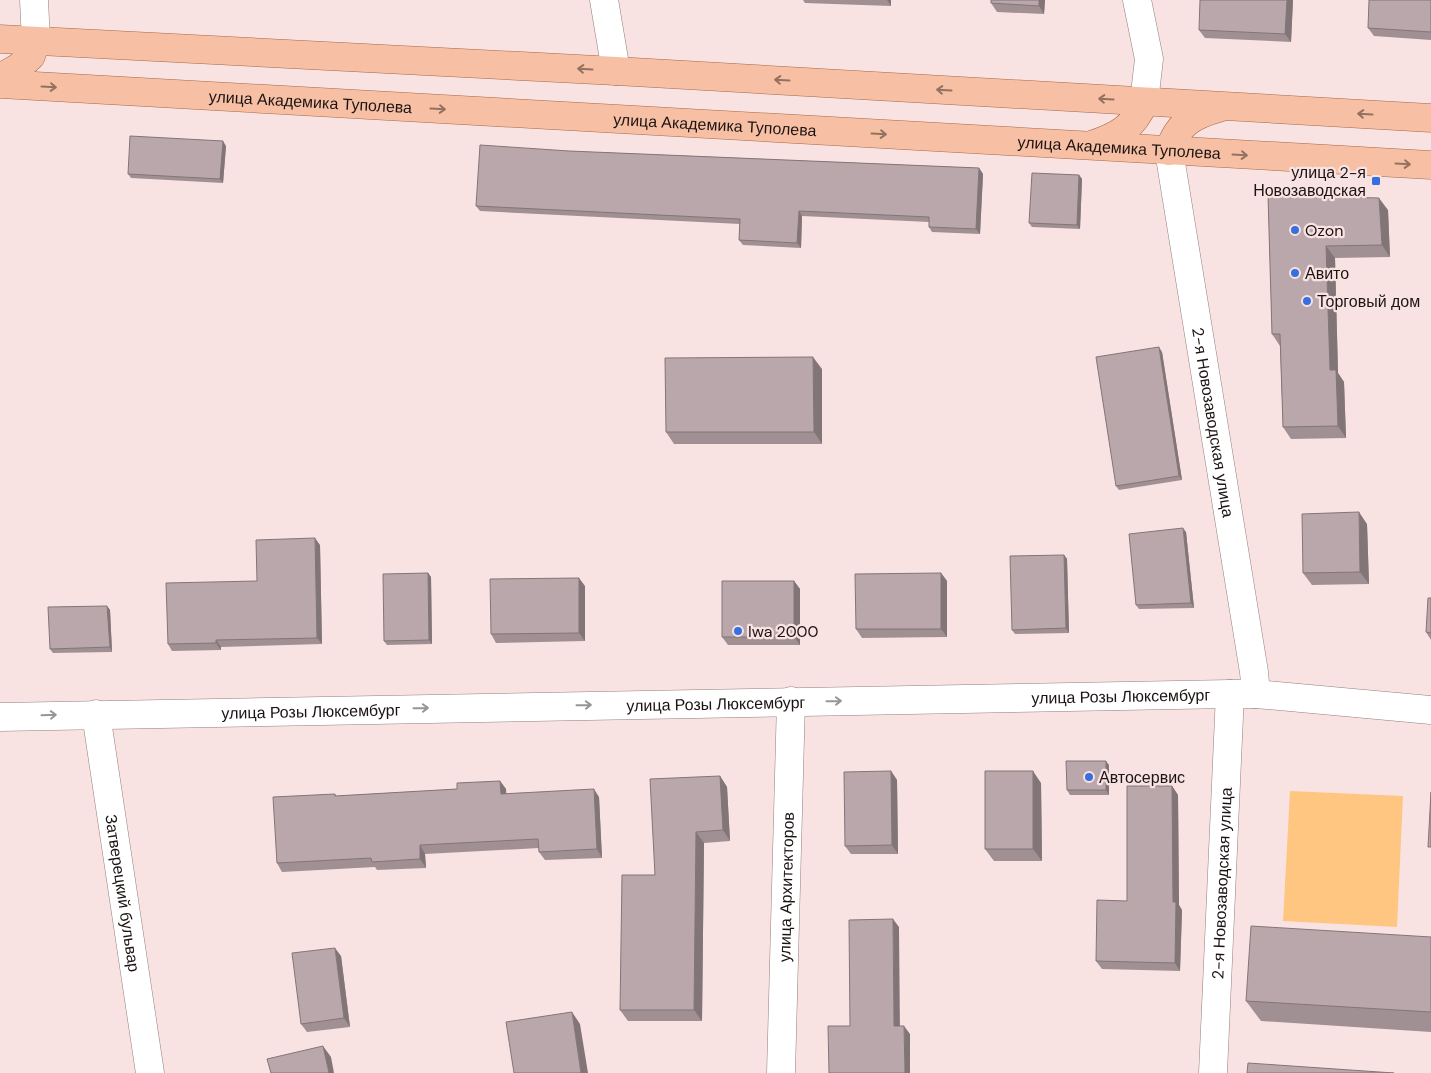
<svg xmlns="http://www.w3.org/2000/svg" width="1431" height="1073" viewBox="0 0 1431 1073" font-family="'DM Sans',sans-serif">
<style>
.green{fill:#ffc681}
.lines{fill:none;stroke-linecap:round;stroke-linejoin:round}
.minor-casing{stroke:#937f7e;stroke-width:29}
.tertiary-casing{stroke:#937f7e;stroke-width:29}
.primary-casing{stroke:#a76849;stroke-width:29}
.minor{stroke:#fff;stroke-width:28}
.tertiary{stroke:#fff;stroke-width:28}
.primary{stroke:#f7bfa3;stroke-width:28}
.wall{fill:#a09094}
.shaded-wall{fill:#827578}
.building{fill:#baa7ac;stroke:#827578}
.oneway{stroke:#947262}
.oneway2{stroke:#989595}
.poi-dot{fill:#386fde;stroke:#f9e3e2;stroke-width:2}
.labels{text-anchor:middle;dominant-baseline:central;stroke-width:4.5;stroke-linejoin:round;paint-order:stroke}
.street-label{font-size:16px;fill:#1b1413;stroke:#f9e3e2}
.poi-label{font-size:16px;fill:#1b1413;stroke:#f9e3e2;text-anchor:start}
</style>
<rect width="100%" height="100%" fill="#f9e3e2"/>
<path class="green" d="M1290,791L1403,796L1397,927L1283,921Z"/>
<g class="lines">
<g class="minor-casing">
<g id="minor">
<path d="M34,0L36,41"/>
<path d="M604,0L616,71"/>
<path d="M1137,0L1149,59L1144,102"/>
<path id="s1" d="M1169,151L1254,672L1256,694"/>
<path id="s2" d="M96,714L150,1073"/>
<path id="s3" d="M781,1073L791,701"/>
<path id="s4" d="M1213,1073L1230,694"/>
</g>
</g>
<g class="tertiary-casing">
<g id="tertiary">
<path id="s5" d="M0,717L1230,694H1256L1431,710"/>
</g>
</g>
<g class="primary-casing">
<g id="primary">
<path d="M0,39L616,71L1431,118"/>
<path d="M0,78L19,67L31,56L36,41"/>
<path id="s6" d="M0,84L1431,165"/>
<path d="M1091,145C1116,137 1134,128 1144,102"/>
<path d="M1169,151C1177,124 1193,115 1219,108"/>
</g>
</g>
<use href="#minor" class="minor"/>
<use href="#tertiary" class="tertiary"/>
<use href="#primary" class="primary"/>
</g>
<path class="wall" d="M803,0H891V6L805,3Z
M1045,0L1044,14L997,12L991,3Z
M1293,0L1291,42L1205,38L1199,30Z
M1431,0V40L1374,36L1368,28Z
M226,146L223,183L131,178L128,174Z
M569,151L979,168L983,174L980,234L932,232L929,227V222L802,216L801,248L743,245L739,240L740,224L480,211L476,206Z
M1079,175L1082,179L1080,229L1032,227L1029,223Z
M1268,195L1388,210L1390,257L1335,258L1338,373L1344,382L1346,438L1291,439L1283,427L1280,346L1272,334Z
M1162,352L1182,480L1119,490L1116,486Z
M822,369V444H674L666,432Z
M1367,524L1369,584L1312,585L1303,573Z
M1186,532L1194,608L1139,609L1136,605Z
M320,545L322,644L221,647V650L172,651L168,644L257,581Z
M1064,555L1067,559L1069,633L1015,634L1012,630Z
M428,573L431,577L432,644L387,645L384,641Z
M941,573L947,581V637L862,638L856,629Z
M794,581L800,589V645H728L722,637Z
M585,586V641L496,643L491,634Z
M1431,598V640L1426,632Z
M107,606L110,610L112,652L53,653L50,649Z
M1109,765V795H1070L1067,790Z
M891,771L897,780L898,854H851L845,846Z
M720,776L727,787L730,841L704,843L702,1021H628L620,1010L655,875Z
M500,781L506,789V794L599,797L602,858L545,860L539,852V848L425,854L426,868L377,870L375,867L282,872L277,863L335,794L336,796L457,789Z
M1041,783L1042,861H994L985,849Z
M1172,786L1178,795L1179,905L1182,910L1180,971L1102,969L1096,961L1127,901Z
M1431,937V1032L1261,1021L1246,1001Z
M341,956L350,1027L307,1032L301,1024Z"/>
<path class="shaded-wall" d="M887,0H891V6Z
M1039,0H1045L1044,14L1039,6Z
M1287,0H1293L1291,42L1285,34Z
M223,141L226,146L223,183L220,179Z
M979,168L983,174L980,234L976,229Z
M1079,175L1082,179L1080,229L1077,225Z
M1379,198L1388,210L1390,257L1382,245Z
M799,211L802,216L801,248L797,243Z
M1326,246L1335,258L1338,373L1344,382L1346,438L1338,426L1330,370Z
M1159,347L1162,352L1182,480L1179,476Z
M813,357L822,369V444L814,432Z
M1359,512L1367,524L1369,584L1360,572Z
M1183,528L1186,532L1194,608L1191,603Z
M315,538L320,545L322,644L317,638Z
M1064,555L1067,559L1069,633L1066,628Z
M428,573L431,577L432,644L429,640Z
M941,573L947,581V637L941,629Z
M579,578L585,586V641L579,633Z
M794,581L800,589V645L794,637Z
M107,606L110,610L112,652L110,647Z
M216,640L221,647V650L216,643Z
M1106,761L1109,765V795L1106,790Z
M891,771L897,780L898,854L892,845Z
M1033,771L1041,783L1042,861L1033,849Z
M720,776L727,787L730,841L723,830Z
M500,781L506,789L507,803L501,794Z
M1172,786L1178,795L1179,905L1182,910L1180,971L1175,963L1173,902Z
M594,789L599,797L602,858L597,849Z
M696,832L704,843L702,1021L694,1010Z
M420,845L425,854L426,868L420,859Z
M893,919L899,927L900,1034L894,1026Z
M335,948L341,956L350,1027L344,1018Z
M572,1012L580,1024L588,1073H581Z
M904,1026L910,1034V1073H905Z
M323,1046L331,1057L334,1073H329Z"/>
<path class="building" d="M991,0H1039V6L991,3Z
M1200,0H1287L1285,34L1199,30Z
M1369,0H1431V32L1368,28Z
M130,136L223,141L220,179L128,174Z
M480,145L569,151L979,168L976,229L929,227V217L799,211L797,243L739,240L740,219L476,206Z
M1032,173L1079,175L1077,225L1029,223Z
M1268,195L1379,198L1382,245L1326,246L1330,370H1336L1338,426L1283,427L1280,334H1272Z
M1159,347L1179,476L1116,486L1096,357Z
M813,357L814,432H666L665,358Z
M1359,512L1360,572L1303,573L1302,514Z
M1183,528L1191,603L1136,605L1129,534Z
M315,538L317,638L216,640V643L168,644L166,583L257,581L256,540Z
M1064,555L1066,628L1012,630L1010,556Z
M428,573L429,640L384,641L383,574Z
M941,573V629H856L855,574Z
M579,578V633L491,634L490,579Z
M722,581H794V637H722Z
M1428,598H1431V633L1426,632Z
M107,606L110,647L50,649L48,607Z
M1066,761H1106V790H1067Z
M891,771L892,845L845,846L844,772Z
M985,771H1033V849H985Z
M720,776L723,830L696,832L694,1010H620L622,875H655L650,779Z
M500,781L501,794L594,789L597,849L539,852L538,839L420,845V859L372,862L371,858L277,863L273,797L335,794V796L457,789V783Z
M1127,786H1172L1173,902H1176L1175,963L1096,961L1097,900L1127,901Z
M1431,792V847H1428Z
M893,919L894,1026H904L905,1073H829L828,1026H850L849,920Z
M1251,926L1431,937V1012L1246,1001Z
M335,948L344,1018L301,1024L292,953Z
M572,1012L581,1073H514L506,1022Z
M323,1046L329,1073H271L267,1059Z
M1248,1063L1394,1073H1247Z"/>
<defs><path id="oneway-shaft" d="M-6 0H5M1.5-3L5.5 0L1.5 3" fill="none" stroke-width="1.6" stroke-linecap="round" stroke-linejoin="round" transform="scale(1.25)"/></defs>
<g class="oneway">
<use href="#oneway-shaft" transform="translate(585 69) rotate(-177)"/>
<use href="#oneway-shaft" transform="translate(782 80) rotate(-177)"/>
<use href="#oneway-shaft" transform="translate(49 87) rotate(3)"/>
<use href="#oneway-shaft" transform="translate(944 90) rotate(-177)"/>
<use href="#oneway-shaft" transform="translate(1106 99) rotate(-177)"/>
<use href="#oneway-shaft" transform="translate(438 109) rotate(3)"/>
<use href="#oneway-shaft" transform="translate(1365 114) rotate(-177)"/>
<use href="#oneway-shaft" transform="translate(879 134) rotate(3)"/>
<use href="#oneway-shaft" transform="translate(1240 155) rotate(3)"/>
<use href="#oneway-shaft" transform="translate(1403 164) rotate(3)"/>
</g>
<g class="oneway2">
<use href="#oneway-shaft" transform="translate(834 701) rotate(-1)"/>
<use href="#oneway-shaft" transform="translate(584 705) rotate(-1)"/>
<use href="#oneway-shaft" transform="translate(421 708) rotate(-1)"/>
<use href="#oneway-shaft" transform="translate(49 715) rotate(-2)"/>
</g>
<g class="poi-dot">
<rect x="1371" y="176" width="10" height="10" rx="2.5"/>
<circle cx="1295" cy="230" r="5"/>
<circle cx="1295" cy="273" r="5"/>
<circle cx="1307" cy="301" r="5"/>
<circle cx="738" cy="631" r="5"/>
<circle cx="1089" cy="777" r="5"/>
</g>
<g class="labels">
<g class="street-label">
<text stroke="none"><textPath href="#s6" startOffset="311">улица Академика Туполева</textPath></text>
<text stroke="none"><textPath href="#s6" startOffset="716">улица Академика Туполева</textPath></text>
<text stroke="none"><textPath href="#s6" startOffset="1121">улица Академика Туполева</textPath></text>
<text stroke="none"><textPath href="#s1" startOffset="275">2-я Новозаводская улица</textPath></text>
<text stroke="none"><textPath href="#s5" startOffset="1121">улица Розы Люксембург</textPath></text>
<text stroke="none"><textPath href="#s5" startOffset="716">улица Розы Люксембург</textPath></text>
<text stroke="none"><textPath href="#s5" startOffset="311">улица Розы Люксембург</textPath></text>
<text stroke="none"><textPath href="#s4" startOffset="190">2-я Новозаводская улица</textPath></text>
<text stroke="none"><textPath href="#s3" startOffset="186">улица Архитекторов</textPath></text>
<text stroke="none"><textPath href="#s2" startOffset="181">Затверецкий бульвар</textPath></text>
</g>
<g class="poi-label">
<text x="1366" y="172" text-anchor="end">улица 2-я<tspan x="1366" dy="18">Новозаводская</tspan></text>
<text x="1305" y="230">Ozon</text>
<text x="1305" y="273">Авито</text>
<text x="1317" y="301">Торговый дом</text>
<text x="748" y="631">Iwa 2000</text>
<text x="1099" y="777">Автосервис</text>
</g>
</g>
</svg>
